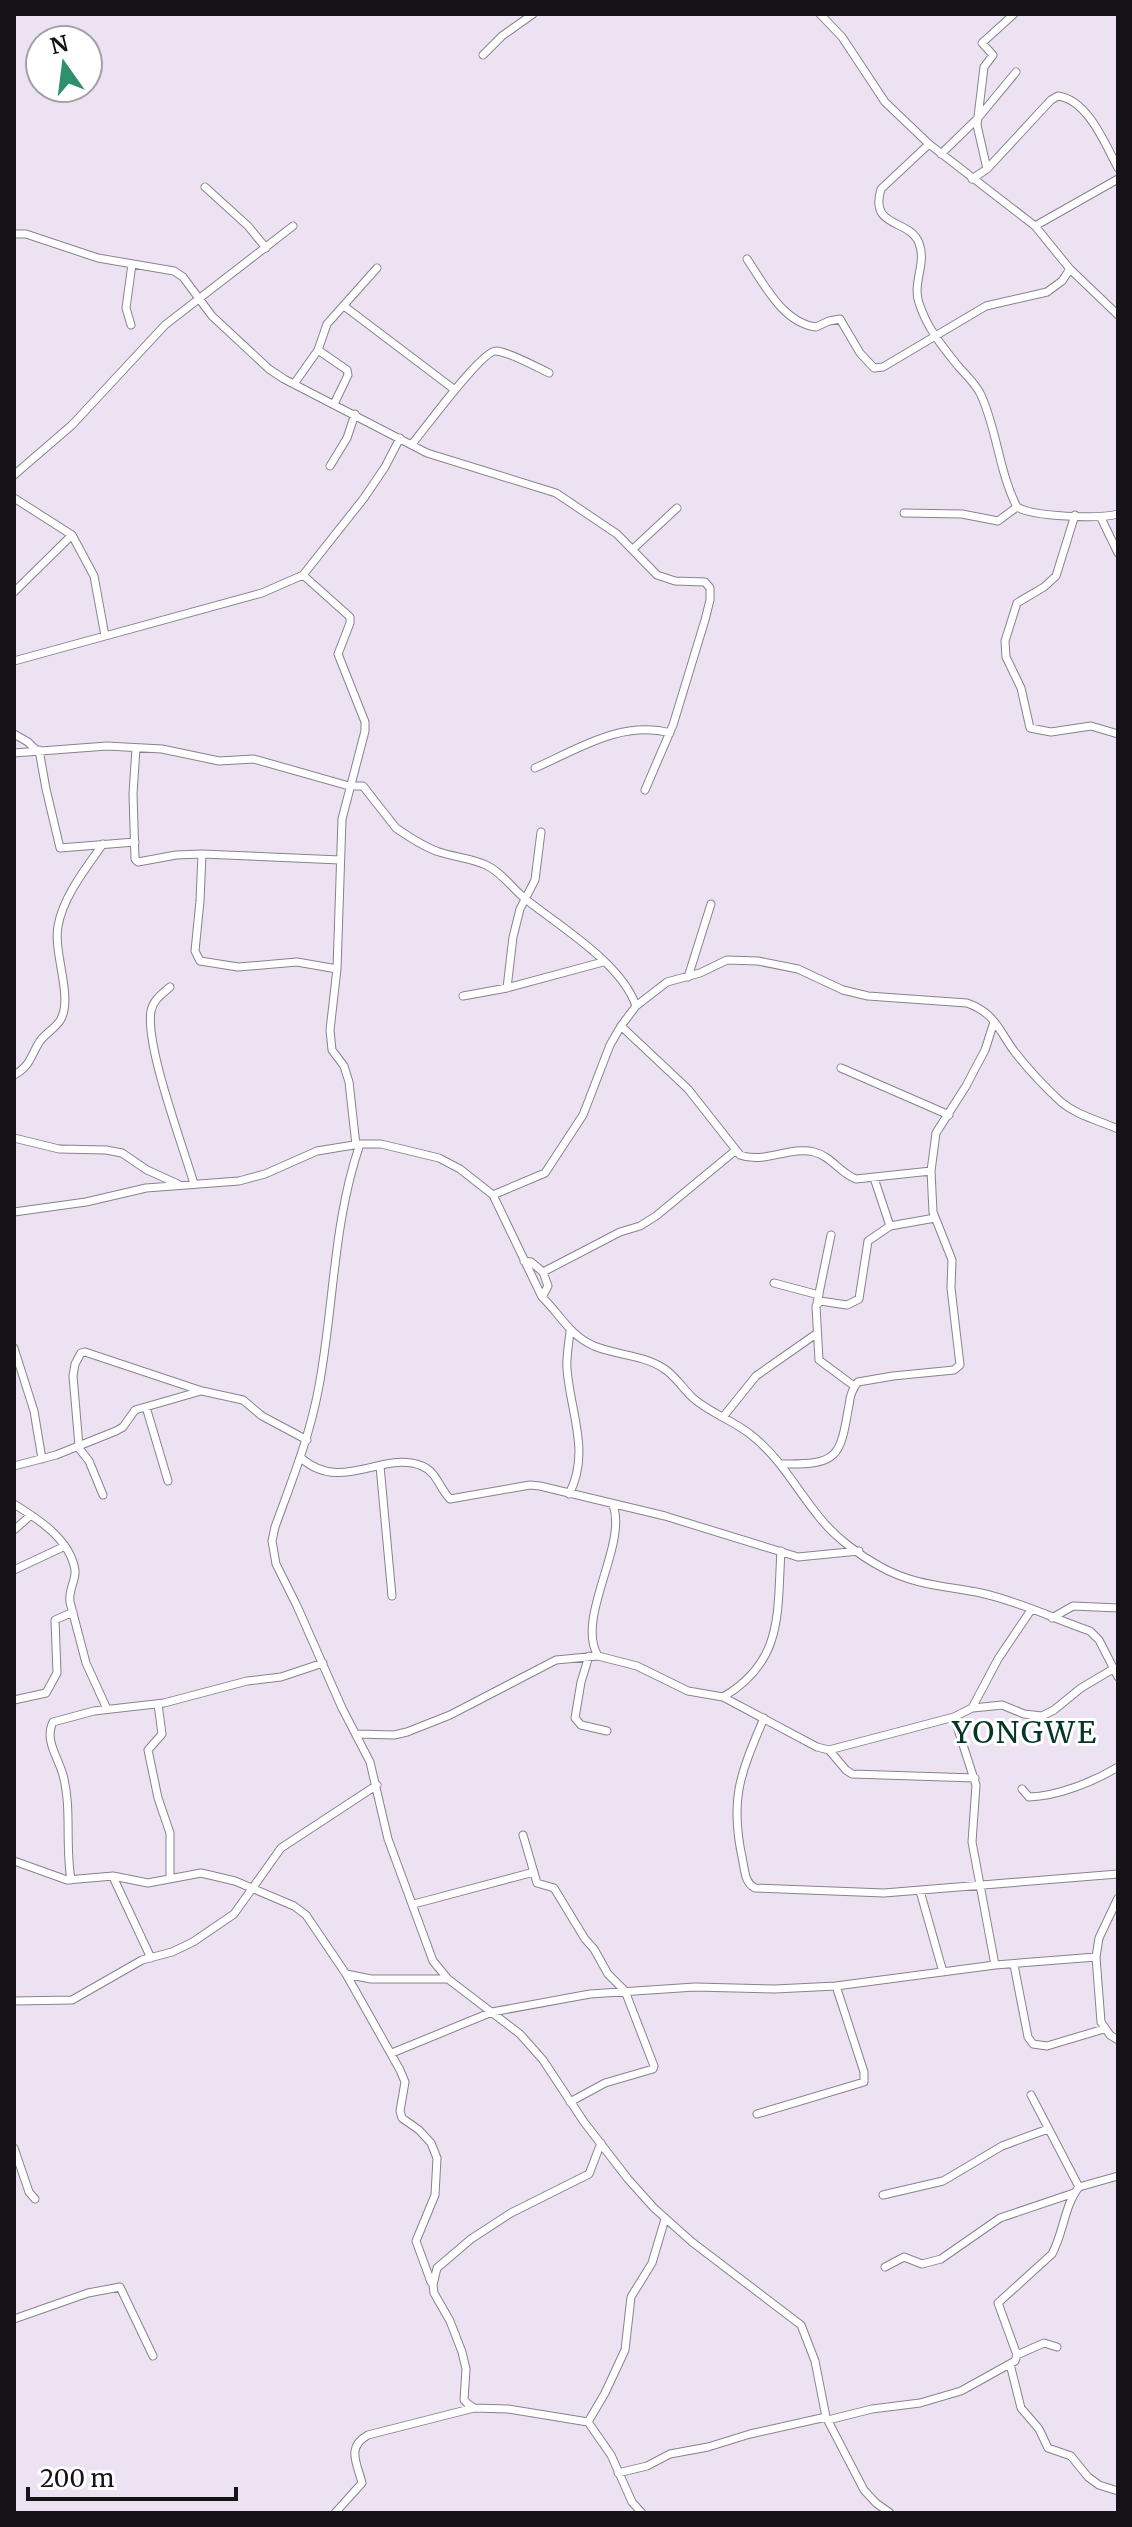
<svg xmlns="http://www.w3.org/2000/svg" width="1132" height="2527" viewBox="0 0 1132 2527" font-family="Merriweather,serif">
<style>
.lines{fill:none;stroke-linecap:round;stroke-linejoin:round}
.street-casing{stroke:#8a818f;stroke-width:9}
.street{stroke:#fff;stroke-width:7}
.labels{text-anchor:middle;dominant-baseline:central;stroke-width:6;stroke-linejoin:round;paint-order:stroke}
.quarter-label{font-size:30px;letter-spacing:2px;fill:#053625;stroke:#fff}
</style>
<rect width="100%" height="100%" fill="#ece2f2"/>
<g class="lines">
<g class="street-casing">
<path id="street" d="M820,14L842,37L885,102L929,144L1035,226L1070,269L1118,315
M483,55L502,36L533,14
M929,144L881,189C869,229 909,218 919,243C927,263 912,283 919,303C927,328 942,346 958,366C966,375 976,384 981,395C997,430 999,472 1017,507C1033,517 1099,519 1118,514
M941,154L978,118L1016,72
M987,169L1051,100L1058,96C1088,100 1105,144 1118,168
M972,179L987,169L977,125L984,67L993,55L982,43L1014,14
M205,187L248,226L266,248
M1035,226L1118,179
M14,234H26L98,258L174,271L183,277L212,316L269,369L284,379L427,453L556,493L617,534L657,575L675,581L705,582L710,588V600L705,620L673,725L645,790
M747,259C764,284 783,323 816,327L829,321L840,319L860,353L874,368L883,367L986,306L1047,292L1062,281L1070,269
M344,306L455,390
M131,325L126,308L132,264
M318,350L347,370L348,375L334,404
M294,384L318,350L327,324L377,268
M412,444C424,430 482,350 496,351C510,352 536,367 549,373
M330,466L347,438L355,414
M14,475L72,425L165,325L293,226
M14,498L72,535L94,576L105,636
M904,513L962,514L998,521L1017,507
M1075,515L1056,576L1044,587L1017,603L1005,641L1006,657L1021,688L1030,728L1051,732L1091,726L1118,734
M1101,518L1118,553
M633,549L677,508
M303,575L350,617V623L338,654L365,722V731L342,819L337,969L330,1030L332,1050L344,1066L349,1082L356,1145
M14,592L72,535
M14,661L262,593L303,575L364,498L385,467L400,438
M14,734L28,742L36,750
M136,748L133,794L135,859L138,862L176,855L202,854L340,860
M39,750L46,789L60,848L135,842
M14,753L107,746L162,749L219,761L254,759L349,786H363L396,828C409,837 424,847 439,852C454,857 471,858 486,865C503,873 513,890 528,901C561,927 622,964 636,1006
M535,768C578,749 622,720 670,733
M202,854L200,901L195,951L200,961L238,967L297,962L337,969
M688,977L711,904
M170,987C162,994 153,1000 151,1011C145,1046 183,1146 194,1184
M507,988L513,937L520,909L535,880L541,832
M463,996L507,988L603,962
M621,1026L688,1089L740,1155C764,1164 790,1146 814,1152C831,1156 840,1173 856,1179L931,1171
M841,1068L949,1115
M14,1075C30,1067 31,1055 40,1041C46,1033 57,1027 61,1019C73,996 53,953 58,926C63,897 86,868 103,844
M14,1138L59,1149L106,1150L122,1153L147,1170L178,1184
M360,1144C333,1222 334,1306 319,1386C310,1436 292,1480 275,1527L272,1541L276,1564L297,1606L342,1708L370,1762L388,1839L433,1961L448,1979L520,2034L543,2060L584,2122L628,2179L654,2208L692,2242L801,2325L815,2361L826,2417L864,2490L876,2503L890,2513
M493,1195L545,1173L583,1115L610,1045L621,1026L636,1006L667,982L700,973L727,960L758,961L798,969L843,990L868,996L967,1003C995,1013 998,1029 1014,1051C1027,1068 1045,1087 1061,1102C1078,1116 1098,1120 1118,1129
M14,1212L86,1202L146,1188L239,1181L265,1174L317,1151L360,1144H381L439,1158L460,1169L493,1195L542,1297C560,1314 569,1335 594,1346C616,1355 643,1355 663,1368C675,1375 683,1389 693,1398C710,1413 732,1420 750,1434C780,1457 796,1489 820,1518C835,1537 859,1555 881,1567C913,1585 946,1586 981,1593C1018,1601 1055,1619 1090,1631L1099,1640L1118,1677
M890,1226L935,1218
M524,1261L531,1262L543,1272L620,1232L640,1226L656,1216L736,1150
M774,1283L819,1295
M542,1297L548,1286L543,1272
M817,1303L831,1235
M14,1348L34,1411L42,1459
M854,1386L819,1360L816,1306L820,1301L847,1305L859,1299L868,1241L890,1226L874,1178
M146,1407L168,1481
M723,1417L756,1376L816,1334
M79,1446L73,1376L75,1364L81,1353L85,1352L202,1391L243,1400L262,1416L307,1440
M78,1447L89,1461L103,1495
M301,1458C342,1494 383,1450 422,1466C437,1472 439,1488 450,1499L530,1485L540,1486L665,1516L798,1557L859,1551
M782,1464C839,1465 840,1457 849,1405C850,1395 852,1389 858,1382L893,1376L954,1370L960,1365L951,1288L952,1260L933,1212L931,1171L936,1133L966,1086L985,1050L994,1022
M14,1466L56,1455L116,1431L123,1427L135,1410L201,1391
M380,1466L392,1596
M569,1494C591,1453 570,1411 567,1369C566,1357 569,1343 570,1331
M14,1504C38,1519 70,1539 75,1570C76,1581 68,1590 70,1602L86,1663L107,1709
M613,1505C628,1545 575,1618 598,1656L637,1666L688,1691L723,1697L817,1747L829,1750L954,1717L972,1708L998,1659L1031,1610
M14,1530L31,1515
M14,1570L63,1547
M1052,1618L1073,1606L1118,1608
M589,1656L581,1682L575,1718L581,1725L607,1731
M723,1697C784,1661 777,1613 781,1551
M14,1700L46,1693L57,1673L55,1620L73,1612
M158,1704L162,1734L148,1750L158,1798L170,1833V1879
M973,1708L1002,1705L1024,1714L1042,1716L1054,1710L1081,1688L1113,1669
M954,1717L976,1785L972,1842L995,1965
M764,1718C740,1775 729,1799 743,1862C745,1872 745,1883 755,1888L884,1893L1118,1874
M357,1734L394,1735L407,1732L450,1715L556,1660L598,1656
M829,1750L846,1770L852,1774L975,1778
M1022,1789L1029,1797C1058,1796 1093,1782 1118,1767
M523,1835L537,1883L554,1888L585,1939L594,1949L608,1974L625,1991L654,2066L653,2069L605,2083L570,2102
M14,1861L67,1880L113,1876L148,1883L201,1873L235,1881L294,1906L306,1915L346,1974L371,1979H448
M113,1877L151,1958
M71,1880C65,1845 72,1809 63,1775C58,1757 44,1740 53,1722L94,1711L164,1703L247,1681L281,1677L323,1663
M920,1891L943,1972
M1118,1898L1099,1938L1096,1957L1101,2022L1110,2035L1118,2040
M414,1904L534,1872
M1014,1965L1028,2037L1033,2044L1047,2046L1104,2029
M346,1974L400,2070L405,2082L400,2111L402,2118L419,2130L431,2143L437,2158L435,2195L416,2241L431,2282
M14,2001L72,2000L142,1960L172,1952L193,1942L234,1914L281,1848L377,1785
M392,2053L492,2012L590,1994L695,1987L775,1989L836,1986L995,1965L1096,1957
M1031,2095L1079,2187
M757,2114L864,2082V2072L836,1986
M14,2148L29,2192L35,2199
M883,2195L943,2181L1002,2146L1048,2129
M885,2267L904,2257L922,2264L941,2259L1000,2218L1074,2193
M14,2319L88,2293L120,2287L153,2356
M1017,2355L1044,2343L1057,2347
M1010,2364L1021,2408L1039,2429L1048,2448L1071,2456L1088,2477L1099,2485L1118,2491
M828,2420L872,2409L920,2403L961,2391L1015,2361L1017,2355L998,2303L1052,2254C1064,2232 1064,2206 1079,2187L1118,2176
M588,2422L508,2409L474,2408L468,2404L464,2400L466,2369L462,2352L450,2321L434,2293L433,2285L437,2268L471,2239L511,2213L589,2174L601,2143
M618,2473L647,2466L670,2454L708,2447L750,2434L826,2417
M335,2513L362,2483C357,2463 346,2447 368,2435L474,2408
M642,2513L632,2502L611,2455L588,2422L605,2393L625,2350L631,2297L652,2263L665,2219"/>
</g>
<use href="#street" class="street"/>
</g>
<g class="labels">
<g class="quarter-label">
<text x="1025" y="1732">YONGWE</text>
</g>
</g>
<rect width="1132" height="2527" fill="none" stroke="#161318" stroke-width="32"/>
<g transform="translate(64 64) rotate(346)"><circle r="38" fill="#ffffff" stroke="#a2a1a3" stroke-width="2"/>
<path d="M0-6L14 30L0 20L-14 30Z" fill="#2e916b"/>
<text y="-12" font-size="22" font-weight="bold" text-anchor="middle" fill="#161318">N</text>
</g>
<path d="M28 2487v12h208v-12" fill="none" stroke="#161318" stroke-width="4"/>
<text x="40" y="2487" font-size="24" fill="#161318" stroke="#ffffff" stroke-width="6" paint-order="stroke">200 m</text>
</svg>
